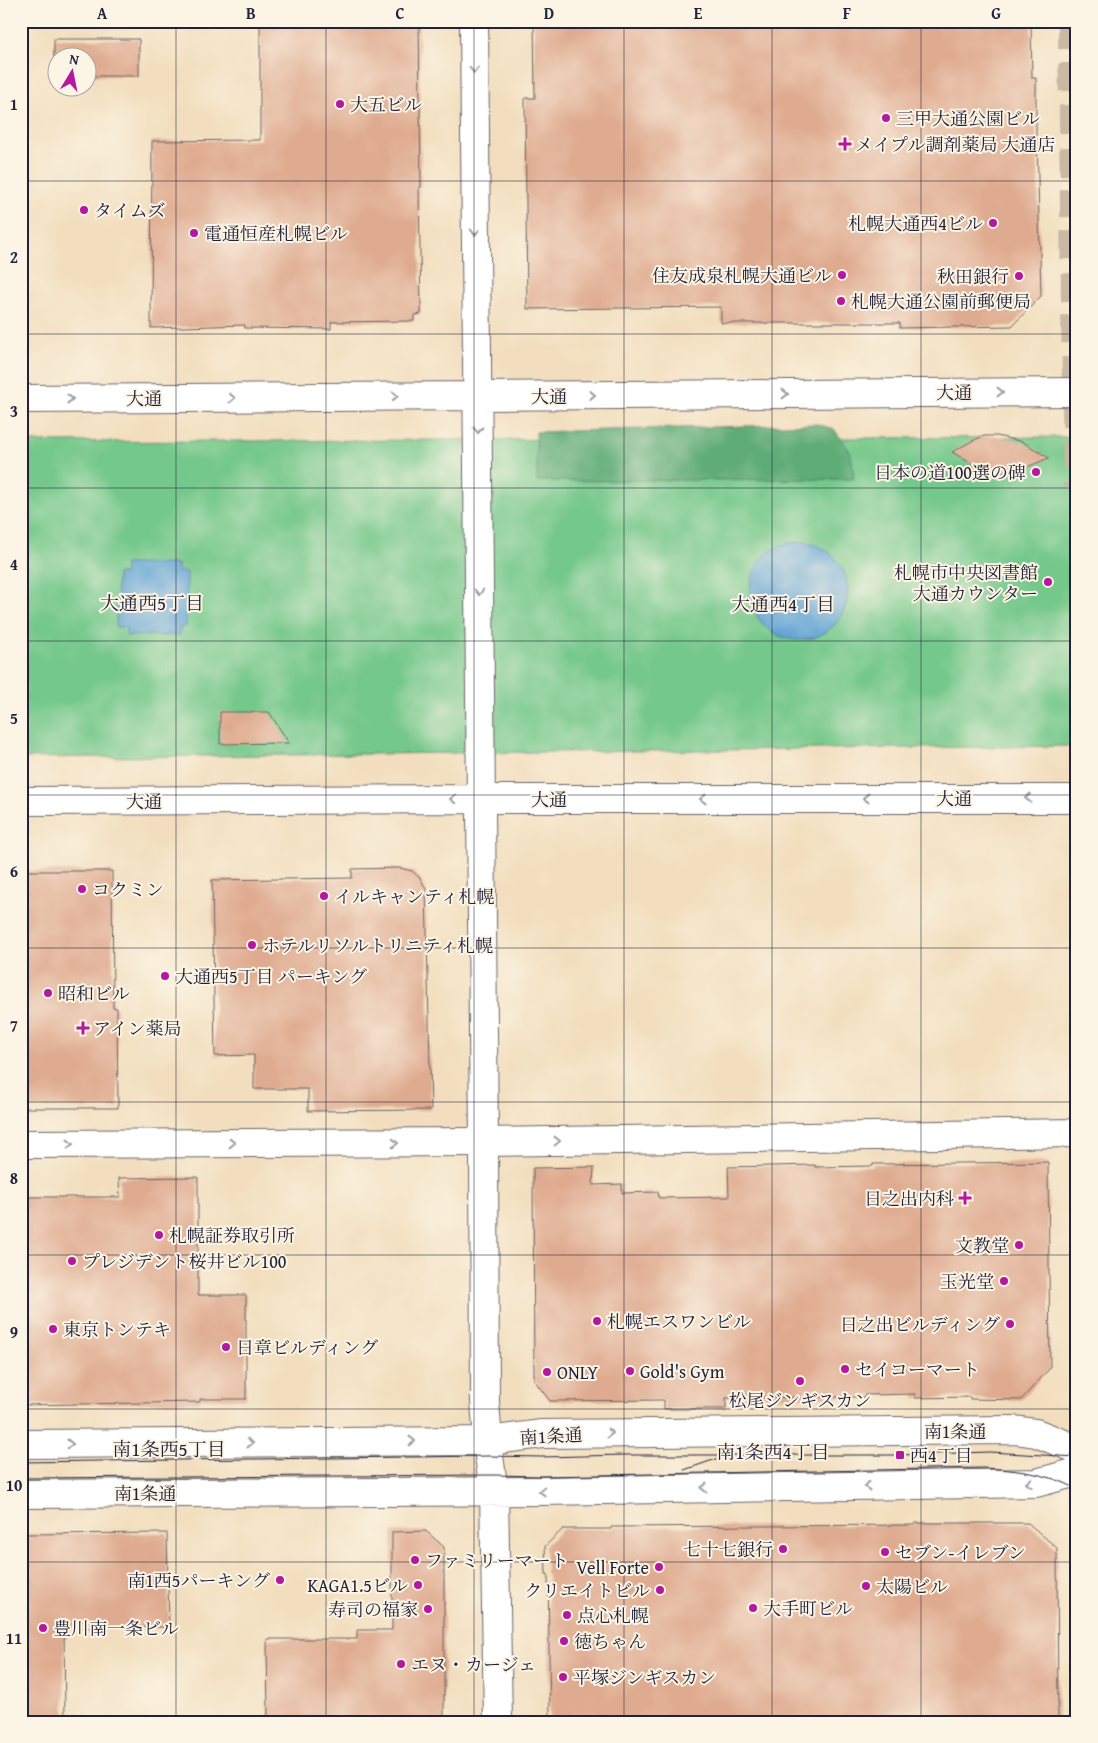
<svg xmlns="http://www.w3.org/2000/svg" width="1098" height="1743" viewBox="0 0 1098 1743" font-family="'Gentium Book Plus','Noto Serif JP',serif">
<style>
.green{fill:#74c88b;stroke:#4b7563}
.forest{fill:#5fac77;stroke:#406759}
.water{fill:#5fa3d4;stroke:#406288}
.building{fill:#dfab90}
.lines{fill:none;stroke-linecap:round;stroke-linejoin:round}
.street-tunnel{stroke:#c8b8a4;stroke-width:28;stroke-dasharray:28 14;stroke-linecap:butt}
.street-casing{stroke:#6b6469;stroke-width:30}
.secondary-casing{stroke:#6b6469;stroke-width:30}
.street{stroke:#fff;stroke-width:28}
.secondary{stroke:#fff;stroke-width:28}
.tram{stroke:#22223b;stroke-width:1}
.oneway{stroke:#9c9ca7}
.grid{fill:none;stroke:#22223b;stroke-width:1;stroke-opacity:0.55}
.poi-dot{fill:#b5179e;stroke:#fcf5e5;stroke-width:2}
.labels{text-anchor:middle;dominant-baseline:central;stroke-width:4;stroke-linejoin:round;paint-order:stroke}
.poi-label{font-size:18px;fill:#22223b;stroke:#fcf5e5;text-anchor:start}
.street-label{font-size:18px;fill:#22223b;stroke:#fcf5e5}
.neighbourhood-label{font-size:19px;fill:#22223b;stroke:#fcf5e5}
.neatline{fill:none;stroke:#22223b;stroke-width:2}
.grid-label{font-size:16px;text-anchor:middle;font-weight:bold;fill:#22223b}
</style>
<rect width="100%" height="100%" fill="#fcf5e5"/>
<filter id="ink" filterUnits="userSpaceOnUse"><feTurbulence type="fractalNoise" baseFrequency=".02" numOctaves="2"/><feDisplacementMap in="SourceGraphic" scale="10" xChannelSelector="R" yChannelSelector="G"/><feConvolveMatrix kernelMatrix="1 2 1 2 8 2 1 2 1" color-interpolation-filters="sRGB"/></filter>
<filter id="wash" filterUnits="userSpaceOnUse"><feTurbulence type="fractalNoise" baseFrequency=".0096" numOctaves="4" result="noise"/><feDisplacementMap in="SourceGraphic" scale="20" xChannelSelector="R" yChannelSelector="G"/><feGaussianBlur stdDeviation="1.12" result="paint"/><feColorMatrix in="noise" values="0 0 0 0 0 0 0 0 0 0 0 0 0 0 0 0 0 1.4 0 .05"/><feComposite in="paint" operator="in"/></filter>
<g filter="url(#wash)">
<rect width="100%" height="100%" fill="#f2debe"/>
<path class="green" d="M1077,437V746L21,758V442Z"/>
<path class="forest" d="M817,424L834,429L851,453L854,479L537,481L536,432Z"/>
<path class="water" d="M750 591a49 49 0 1 1 98 0a49 49 0 1 1-98 0Z
M125,564H178V571L187,572L186,627H180V635L126,636V627H116L117,574H125Z"/>
<g id="blocks">
<path class="building" d="M260,21H419L421,187H419L421,314L414,315V321L331,322V329L245,328V325L151,328L152,141L260,140Z
M534,21H1031L1032,78H1036V138H1037L1041,296L1012,326L900,328V323H721V307L527,309L525,98H535Z
M54,39H139V76H88V58H58V76H54Z
M984,436H997L1023,442L1049,458L1022,469L1009,472H993L979,468L952,452L974,440Z
M220,712H269L289,743L220,744Z
M400,868L412,871L420,878L426,889L431,1110L308,1111V1089H254V1055L215,1056L212,880L352,878V869Z
M21,871H112L113,1008H117L118,1108H21Z
M1048,1162L1050,1368L1021,1400L970,1399V1397L915,1398V1394L864,1395V1397H835L726,1398V1409H664V1400L550,1401L534,1380L533,1168L594,1167L593,1185L622,1184V1193L658,1192L659,1198L729,1197L728,1167L815,1165V1167L873,1166V1164Z
M198,1177V1295H246V1399H200V1402L21,1405V1197H120L119,1178Z
M915,1523H1028L1057,1548L1058,1722H550L548,1574H546L545,1546L563,1529H611V1527L915,1525Z
M426,1531L444,1547V1722H268L267,1639H357V1630H392V1532Z
M167,1533L169,1627L64,1628L65,1722H21V1534Z"/>
</g>
</g>
<g filter="url(#ink)">
<use href="#blocks" fill-opacity="0" stroke="#6b6469" stroke-width="1"/>
<g class="lines">
<path class="street-tunnel" d="M1072,21L1077,487"/>
<g class="street-casing">
<path id="street" d="M21,1144L484,1142L1077,1133"/>
</g>
<g class="secondary-casing">
<path id="secondary" d="M474,21L484,1142L485,1401L489,1456L494,1491L498,1722
M21,399L1077,392
M21,801L481,799H1077
M21,1444L488,1441L542,1434L1015,1430L1036,1433L1077,1449
M21,1494L542,1491L1036,1483L1077,1472"/>
</g>
<use href="#street" class="street"/>
<use href="#secondary" class="secondary"/>
<path class="tram" d="M21,1462L489,1456L541,1457L625,1455H900L989,1452L1077,1457
M684,1470L719,1458
M21,1478L493,1475L541,1476L984,1468C1016,1470 1048,1473 1077,1489"/>
</g>
<defs><path id="oneway-chevron" d="M-2-3.5L2.5 0L-2 3.5" fill="none" stroke-width="1.6" stroke-linecap="round" stroke-linejoin="round" transform="scale(1.25)"/></defs>
<g class="oneway">
<use href="#oneway-chevron" transform="translate(474 70) rotate(90)"/>
<use href="#oneway-chevron" transform="translate(475 232) rotate(90)"/>
<use href="#oneway-chevron" transform="translate(1000 392)"/>
<use href="#oneway-chevron" transform="translate(785 394)"/>
<use href="#oneway-chevron" transform="translate(592 395)"/>
<use href="#oneway-chevron" transform="translate(395 396)"/>
<use href="#oneway-chevron" transform="translate(232 398)"/>
<use href="#oneway-chevron" transform="translate(70 399)"/>
<use href="#oneway-chevron" transform="translate(478 430) rotate(89)"/>
<use href="#oneway-chevron" transform="translate(479 592) rotate(90)"/>
<use href="#oneway-chevron" transform="translate(866 798) rotate(180)"/>
<use href="#oneway-chevron" transform="translate(1028 798) rotate(180)"/>
<use href="#oneway-chevron" transform="translate(453 799) rotate(180)"/>
<use href="#oneway-chevron" transform="translate(703 799) rotate(180)"/>
<use href="#oneway-chevron" transform="translate(557 1141) rotate(-1)"/>
<use href="#oneway-chevron" transform="translate(232 1143)"/>
<use href="#oneway-chevron" transform="translate(395 1143)"/>
<use href="#oneway-chevron" transform="translate(70 1144)"/>
<use href="#oneway-chevron" transform="translate(610 1433)"/>
<use href="#oneway-chevron" transform="translate(412 1441)"/>
<use href="#oneway-chevron" transform="translate(250 1443)"/>
<use href="#oneway-chevron" transform="translate(70 1444)"/>
<use href="#oneway-chevron" transform="translate(1029 1483) rotate(177)"/>
<use href="#oneway-chevron" transform="translate(867 1486) rotate(179)"/>
<use href="#oneway-chevron" transform="translate(704 1488) rotate(179)"/>
<use href="#oneway-chevron" transform="translate(542 1491) rotate(179)"/>
</g>
</g>
<path class="grid" d="M176,21V1722M326,21V1722M474,21V1722M624,21V1722M772,21V1722M921,21V1722M21,181H1077M21,334H1077M21,488H1077M21,641H1077M21,795H1077M21,948H1077M21,1102H1077M21,1255H1077M21,1409H1077M21,1562H1077"/>
<g class="poi-dot">
<circle cx="340" cy="104" r="5"/>
<circle cx="886" cy="118" r="5"/>
<path d="M842.5 136.5h5v5h5v5h-5v5h-5v-5h-5v-5h5z"/>
<circle cx="84" cy="210" r="5"/>
<circle cx="993" cy="223" r="5"/>
<circle cx="194" cy="233" r="5"/>
<circle cx="842" cy="275" r="5"/>
<circle cx="1019" cy="276" r="5"/>
<circle cx="841" cy="301" r="5"/>
<circle cx="1036" cy="472" r="5"/>
<circle cx="1048" cy="582" r="5"/>
<circle cx="82" cy="889" r="5"/>
<circle cx="324" cy="896" r="5"/>
<circle cx="252" cy="945" r="5"/>
<circle cx="165" cy="976" r="5"/>
<circle cx="48" cy="993" r="5"/>
<path d="M80.5 1020.5h5v5h5v5h-5v5h-5v-5h-5v-5h5z"/>
<path d="M962.5 1190.5h5v5h5v5h-5v5h-5v-5h-5v-5h5z"/>
<circle cx="159" cy="1235" r="5"/>
<circle cx="1019" cy="1245" r="5"/>
<circle cx="72" cy="1261" r="5"/>
<circle cx="1004" cy="1281" r="5"/>
<circle cx="597" cy="1321" r="5"/>
<circle cx="1010" cy="1324" r="5"/>
<circle cx="53" cy="1329" r="5"/>
<circle cx="226" cy="1347" r="5"/>
<circle cx="845" cy="1369" r="5"/>
<circle cx="630" cy="1371" r="5"/>
<circle cx="547" cy="1372" r="5"/>
<circle cx="800" cy="1381" r="5"/>
<rect x="895" y="1450" width="10" height="10" rx="2.5"/>
<circle cx="783" cy="1549" r="5"/>
<circle cx="885" cy="1552" r="5"/>
<circle cx="415" cy="1560" r="5"/>
<circle cx="659" cy="1567" r="5"/>
<circle cx="280" cy="1580" r="5"/>
<circle cx="418" cy="1585" r="5"/>
<circle cx="866" cy="1586" r="5"/>
<circle cx="660" cy="1590" r="5"/>
<circle cx="753" cy="1608" r="5"/>
<circle cx="428" cy="1609" r="5"/>
<circle cx="567" cy="1615" r="5"/>
<circle cx="43" cy="1628" r="5"/>
<circle cx="564" cy="1641" r="5"/>
<circle cx="401" cy="1664" r="5"/>
<circle cx="563" cy="1677" r="5"/>
</g>
<g class="labels">
<g class="poi-label">
<text x="350" y="104">大五ビル</text>
<text x="896" y="118">三甲大通公園ビル</text>
<text x="855" y="144">メイプル調剤薬局 大通店</text>
<text x="94" y="210">タイムズ</text>
<text x="983" y="223" text-anchor="end">札幌大通西4ビル</text>
<text x="204" y="233">電通恒産札幌ビル</text>
<text x="832" y="275" text-anchor="end">住友成泉札幌大通ビル</text>
<text x="1009" y="276" text-anchor="end">秋田銀行</text>
<text x="851" y="301">札幌大通公園前郵便局</text>
<text x="1026" y="472" text-anchor="end">日本の道100選の碑</text>
<text x="1038" y="572" text-anchor="end">札幌市中央図書館<tspan x="1038" dy="21">大通カウンター</tspan></text>
<text x="92" y="889">コクミン</text>
<text x="334" y="896">イルキャンティ札幌</text>
<text x="262" y="945">ホテルリソルトリニティ札幌</text>
<text x="175" y="976">大通西5丁目 パーキング</text>
<text x="58" y="993">昭和ビル</text>
<text x="93" y="1028">アイン薬局</text>
<text x="954" y="1198" text-anchor="end">日之出内科</text>
<text x="169" y="1235">札幌証券取引所</text>
<text x="1009" y="1245" text-anchor="end">文教堂</text>
<text x="82" y="1261">プレジデント桜井ビル100</text>
<text x="994" y="1281" text-anchor="end">玉光堂</text>
<text x="607" y="1321">札幌エスワンビル</text>
<text x="1000" y="1324" text-anchor="end">日之出ビルディング</text>
<text x="63" y="1329">東京トンテキ</text>
<text x="236" y="1347">日章ビルディング</text>
<text x="855" y="1369">セイコーマート</text>
<text x="640" y="1371">Gold's Gym</text>
<text x="557" y="1372">ONLY</text>
<text x="800" y="1400" text-anchor="middle">松尾ジンギスカン</text>
<text x="910" y="1455">西4丁目</text>
<text x="773" y="1549" text-anchor="end">七十七銀行</text>
<text x="895" y="1552">セブン-イレブン</text>
<text x="425" y="1560">ファミリーマート</text>
<text x="649" y="1567" text-anchor="end">Vell Forte</text>
<text x="270" y="1580" text-anchor="end">南1西5パーキング</text>
<text x="408" y="1585" text-anchor="end">KAGA1.5ビル</text>
<text x="876" y="1586">太陽ビル</text>
<text x="650" y="1590" text-anchor="end">クリエイトビル</text>
<text x="763" y="1608">大手町ビル</text>
<text x="418" y="1609" text-anchor="end">寿司の福家</text>
<text x="577" y="1615">点心札幌</text>
<text x="53" y="1628">豊川南一条ビル</text>
<text x="574" y="1641">徳ちゃん</text>
<text x="411" y="1664">エヌ・カージェ</text>
<text x="573" y="1677">平塚ジンギスカン</text>
</g>
<g class="street-label">
<text x="954" y="392">大通</text>
<text x="549" y="396">大通</text>
<text x="144" y="398">大通</text>
<text x="954" y="798">大通</text>
<text x="549" y="799">大通</text>
<text x="144" y="801">大通</text>
<text x="955" y="1431">南1条通</text>
<text transform="translate(551 1436) rotate(-3)">南1条通</text>
<text x="145" y="1493">南1条通</text>
</g>
<g class="neighbourhood-label">
<text x="152" y="603">大通西5丁目</text>
<text x="783" y="604">大通西4丁目</text>
<text x="169" y="1449">南1条西5丁目</text>
<text x="773" y="1452">南1条西4丁目</text>
</g>
</g>
<rect width="1098" height="1743" fill="none" stroke="#fcf5e5" stroke-width="55"/>
<g transform="translate(72 72) rotate(10)"><circle r="24" fill="#fcf5e5" stroke="#a5a1a1"/>
<path d="M0-4L9 19L0 12L-9 19Z" fill="#b5179e"/>
<text y="-8" font-size="14" font-weight="bold" text-anchor="middle" fill="#22223b">N</text>
</g>
<rect x="28" y="28" width="1042" height="1688" class="neatline"/>
<g class="grid-label">
<text x="102" y="19">A</text>
<text x="251" y="19">B</text>
<text x="400" y="19">C</text>
<text x="549" y="19">D</text>
<text x="698" y="19">E</text>
<text x="847" y="19">F</text>
<text x="996" y="19">G</text>
<text x="14" y="110">1</text>
<text x="14" y="263">2</text>
<text x="14" y="417">3</text>
<text x="14" y="570">4</text>
<text x="14" y="724">5</text>
<text x="14" y="877">6</text>
<text x="14" y="1031">7</text>
<text x="14" y="1184">8</text>
<text x="14" y="1338">9</text>
<text x="14" y="1491">10</text>
<text x="14" y="1644">11</text>
</g>
</svg>
